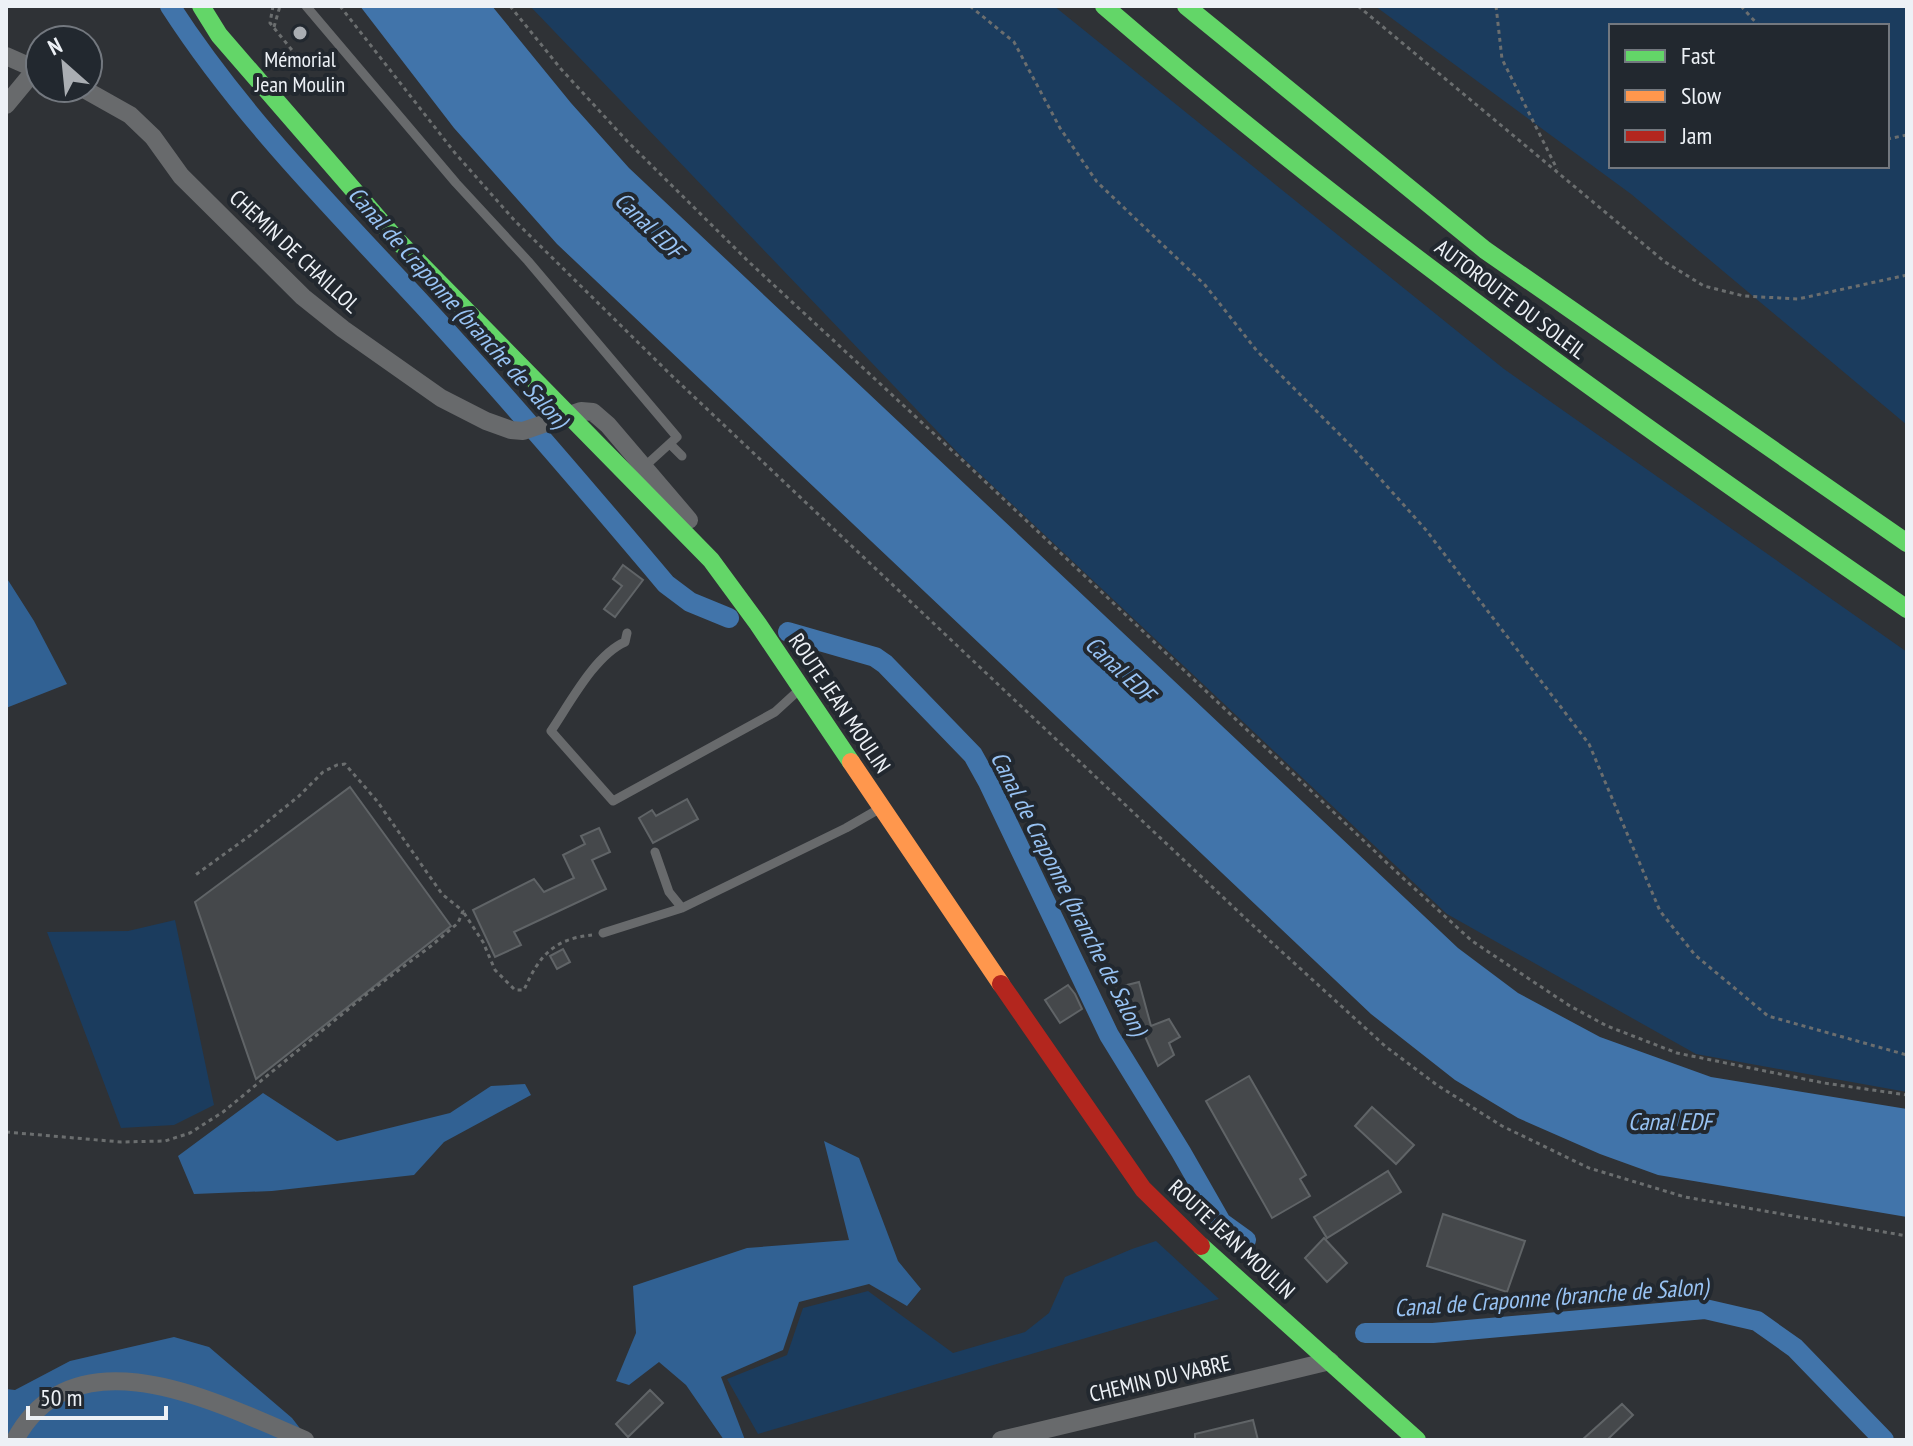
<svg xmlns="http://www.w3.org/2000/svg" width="1913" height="1446" viewBox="0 0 1913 1446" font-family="'PT Sans Narrow',sans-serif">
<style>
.green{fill:#1b3c5e;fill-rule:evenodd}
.forest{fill:#316193}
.water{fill:#4174aa}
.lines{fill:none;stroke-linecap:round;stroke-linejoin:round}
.canal{stroke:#4174aa;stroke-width:20}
.building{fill:#45484b;stroke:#606467;stroke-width:2}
.path{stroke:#6b6e6f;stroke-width:3;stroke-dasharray:4 4;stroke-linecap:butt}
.lane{stroke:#686a6c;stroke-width:9}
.street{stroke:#686a6c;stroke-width:18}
.fast{stroke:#63d668;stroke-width:18}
.slow{stroke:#ff974d;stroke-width:18}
.jam{stroke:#b3261e;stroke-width:18}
.poi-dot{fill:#aaaeb3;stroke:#22282f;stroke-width:3}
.labels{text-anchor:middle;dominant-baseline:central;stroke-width:8;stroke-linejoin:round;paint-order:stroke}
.poi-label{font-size:22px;fill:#edf1f6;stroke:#22282f}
.street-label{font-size:22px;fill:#edf1f6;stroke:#22282f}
.water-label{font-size:24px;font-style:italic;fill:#98c3f4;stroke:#22282f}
</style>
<rect width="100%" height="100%" fill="#2f3236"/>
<path class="green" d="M530,6H1054L1504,369L1907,652V1092L1696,1054L1447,914L962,457Z
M1375,6H1907V425L1631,194ZM1611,26H1887V166H1611Z
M175,920L214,1105L174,1125L121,1128L47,932L128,931Z
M1156,1241L1219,1299L758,1434L727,1379L787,1355L803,1308L868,1291L953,1353L1025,1332L1049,1313L1065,1277L1132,1249Z"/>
<path class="forest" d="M6,577L34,621L67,684L6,708Z
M525,1084L531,1095L444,1142L414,1175L272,1191L194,1194L178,1156L263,1093L337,1141L450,1113L491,1086Z
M824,1141L859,1158L898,1261L921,1289L907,1306L869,1284L799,1302L783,1350L721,1377L745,1440H724L686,1385L659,1362L629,1385L616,1381L636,1333L633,1286L747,1248L849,1240Z
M174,1337L209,1347L292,1418L309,1440H6V1389L15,1390L70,1361Z"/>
<path class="water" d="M360,6H492L571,103L629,168L1458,948L1518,993L1600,1037L1711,1077L1907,1109V1217L1658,1175L1600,1154L1518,1118L1455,1080L1371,1014L557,244L454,128Z"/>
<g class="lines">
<path class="canal" d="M170,6C241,116 333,208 422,304C506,395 586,489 666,584L690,602L729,618
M788,632L875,657L885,664L973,755L988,782L1109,1035L1181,1152L1221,1222L1246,1240
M1365,1333H1433L1705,1309L1757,1321L1795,1348L1884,1440"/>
</g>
<path class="building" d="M623,565L643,580L615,617L604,609L622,586L613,579Z
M350,787L451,926L256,1079L195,902Z
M687,799L698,819L653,843L639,818L652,810L656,816Z
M599,828L610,852L592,860L606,889L514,932L521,945L495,957L473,910L534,879L544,892L574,878L563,855L585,844L581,836Z
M563,949L570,962L557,969L550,956Z
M1139,982L1151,1026L1169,1019L1180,1037L1169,1043L1174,1055L1158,1066L1123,986Z
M1068,985L1075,994L1082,1009L1060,1023L1045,1000Z
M1249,1076L1306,1175L1300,1179L1310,1196L1272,1218L1206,1101Z
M1372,1107L1414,1145L1396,1164L1355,1126Z
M1388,1171L1401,1192L1327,1238L1314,1217Z
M1443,1214L1525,1241L1507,1292L1427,1266Z
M1324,1238L1347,1263L1327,1282L1305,1258Z
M650,1390L663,1403L628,1437L616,1424Z
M1622,1404L1633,1415L1607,1440H1582Z
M1253,1420L1258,1440H1195V1434Z"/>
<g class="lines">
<path class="path" d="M273,6L270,23L300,60L330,53
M340,6L455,153L515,221L670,374L1246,919L1385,1046L1437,1085L1502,1126L1589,1168L1685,1197L1907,1236
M510,6L561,69L627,141L749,262L973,470L1403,878L1472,941L1570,1006L1607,1026L1677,1053L1824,1083L1907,1095
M970,6L1014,42L1060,128L1097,182L1205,285L1257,351L1353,448L1426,530L1589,744L1660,911L1695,955L1768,1016L1907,1055
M1358,6L1665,262L1704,286L1744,296L1798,299L1907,275
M1496,6L1502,59L1557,169
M1741,6L1759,26
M274,27L280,6
M1887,139L1907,135
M464,913L483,942L495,970L515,990H524C539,956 553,939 592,935
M6,1132L121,1142L165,1141L190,1133L223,1112L368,993L431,946L458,923L463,911L442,894L377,801L345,764L337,765L323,772L299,796L252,834L194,876"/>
<path class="lane" d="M306,6L456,183L528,261L677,437L644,467
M670,444L682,456
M627,633L625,642C595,655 570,703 551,731L613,801L775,712L799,690
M655,852L669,892L682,908
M603,933L682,908L846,828L879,809"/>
<path class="street" d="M6,56L40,71
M82,88L130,115L153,137L181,176L303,297L343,329L441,398L486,421L511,430L523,431L581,411L593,412L608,425L689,520
M6,105L35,70
M15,1440C75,1328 220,1404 305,1440
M1001,1440L1330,1361"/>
<path class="fast" d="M201,6L219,35L396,239L711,560L758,624L851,762
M1104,6C1358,225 1631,419 1907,609
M1186,6L1485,250L1907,543
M1201,1246L1417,1440"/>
<path class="slow" d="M851,762L1001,984"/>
<path class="jam" d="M1001,984L1143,1189L1201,1246"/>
</g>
<circle class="poi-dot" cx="300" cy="33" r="8"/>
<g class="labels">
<g class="poi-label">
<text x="300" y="59">Mémorial<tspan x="300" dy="25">Jean Moulin</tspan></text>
</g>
<g class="street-label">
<text transform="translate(295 251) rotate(43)">CHEMIN DE CHAILLOL</text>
<text transform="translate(1511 299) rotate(37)">AUTOROUTE DU SOLEIL</text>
<text transform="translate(840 703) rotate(56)">ROUTE JEAN MOULIN</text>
<text transform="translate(1232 1239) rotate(43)">ROUTE JEAN MOULIN</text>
<text transform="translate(1160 1378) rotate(-13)">CHEMIN DU VABRE</text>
</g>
<g class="water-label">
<text transform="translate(649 225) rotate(44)">Canal EDF</text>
<text transform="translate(458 307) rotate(48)">Canal de Craponne (branche de Salon)</text>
<text transform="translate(1120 669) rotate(43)">Canal EDF</text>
<text transform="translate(1069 893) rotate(63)">Canal de Craponne (branche de Salon)</text>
<text x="1670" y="1121">Canal EDF</text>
<text transform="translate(1551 1297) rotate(-4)">Canal de Craponne (branche de Salon)</text>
</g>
</g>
<rect width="1913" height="1446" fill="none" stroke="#edf1f6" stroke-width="16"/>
<rect x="1609" y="24" width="280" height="144" fill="#22282f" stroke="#73787f" stroke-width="2"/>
<rect x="1625" y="50" width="40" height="12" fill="#63d668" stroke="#73787f" stroke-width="2"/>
<text x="1681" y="64" font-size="24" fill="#edf1f6">Fast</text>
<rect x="1625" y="90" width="40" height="12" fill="#ff974d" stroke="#73787f" stroke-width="2"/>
<text x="1681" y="104" font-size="24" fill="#edf1f6">Slow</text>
<rect x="1625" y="130" width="40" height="12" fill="#b3261e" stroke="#73787f" stroke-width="2"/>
<text x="1681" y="144" font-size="24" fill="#edf1f6">Jam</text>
<g transform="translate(64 64) rotate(333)"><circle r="38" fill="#22282f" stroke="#73787f" stroke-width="2"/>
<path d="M0-6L14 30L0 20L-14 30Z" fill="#aaaeb3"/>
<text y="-12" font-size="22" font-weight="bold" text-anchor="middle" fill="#edf1f6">N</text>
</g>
<path d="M28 1406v12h138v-12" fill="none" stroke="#edf1f6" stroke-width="4"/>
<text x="40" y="1406" font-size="24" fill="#edf1f6" stroke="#22282f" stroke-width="6" paint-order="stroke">50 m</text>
</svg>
